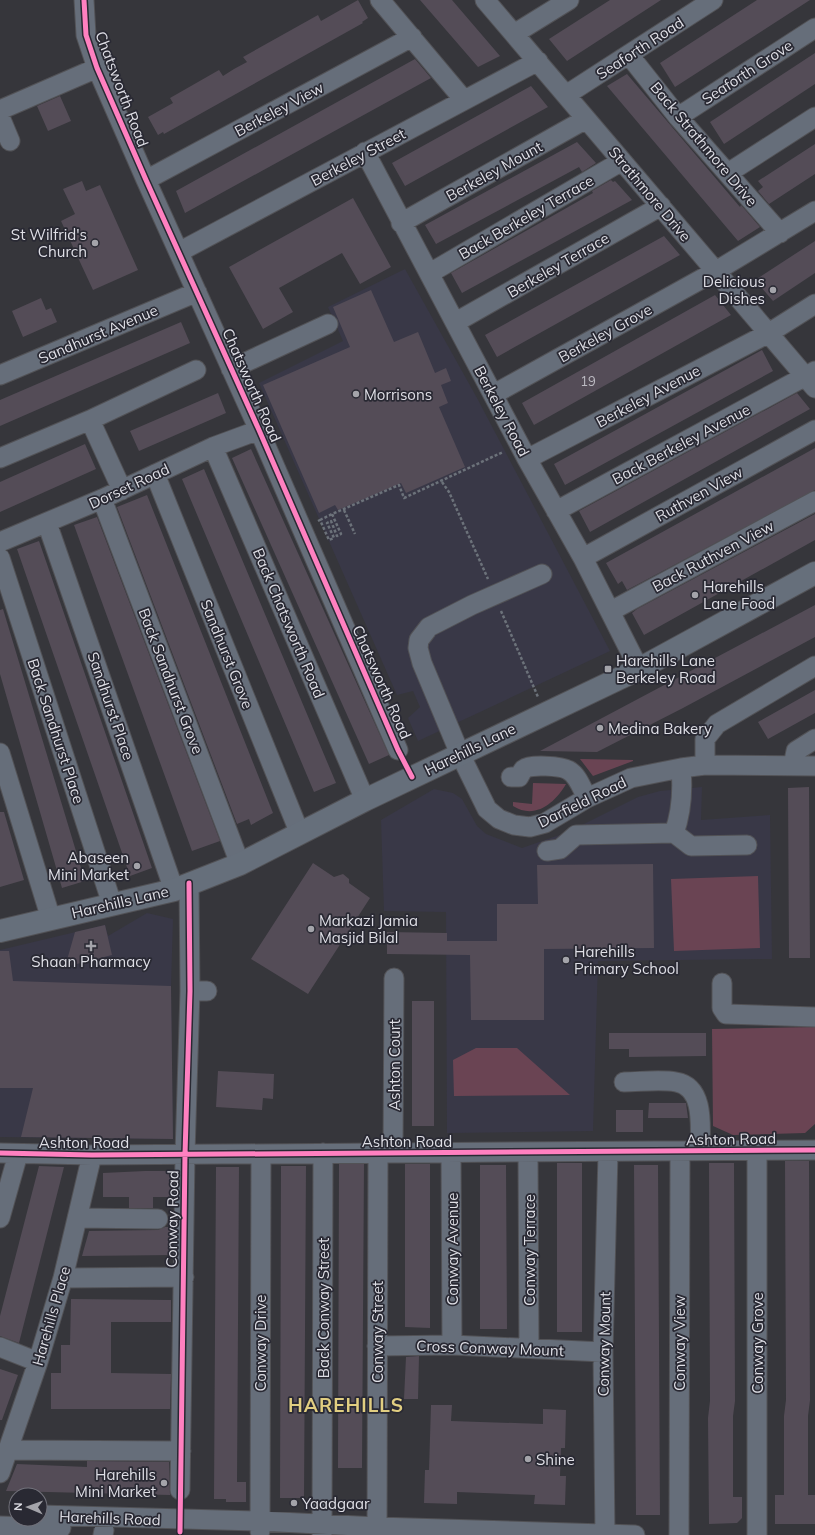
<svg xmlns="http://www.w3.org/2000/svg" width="815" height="1535" viewBox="0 0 815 1535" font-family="Mulish,sans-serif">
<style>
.built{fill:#393847}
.green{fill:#6a4453}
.building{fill:#544c57}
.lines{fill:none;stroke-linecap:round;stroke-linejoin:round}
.minor-casing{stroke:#525256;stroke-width:21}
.major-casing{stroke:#525256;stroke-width:24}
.path{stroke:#6c727a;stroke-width:2.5;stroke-dasharray:3 2;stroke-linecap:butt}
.minor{stroke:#666e7a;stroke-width:19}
.major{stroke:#666f7b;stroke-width:22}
.cycleway-casing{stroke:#292933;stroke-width:8}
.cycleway{stroke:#ff80c0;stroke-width:5}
.poi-dot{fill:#a4a4aa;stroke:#292933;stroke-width:1.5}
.labels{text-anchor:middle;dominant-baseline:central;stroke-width:3.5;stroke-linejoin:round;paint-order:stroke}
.number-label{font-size:13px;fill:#bcbac2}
.street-label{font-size:15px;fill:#dfdfe6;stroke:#292933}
.poi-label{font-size:15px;fill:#dfdfe6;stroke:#292933;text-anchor:start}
.district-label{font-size:19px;font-weight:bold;letter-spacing:1px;fill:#e1ce81;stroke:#292933}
</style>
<rect width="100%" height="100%" fill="#36363b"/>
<path class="built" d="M405,269L477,398L610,651L418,741L408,718L420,707L413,691L397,695L259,383L343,341L328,307Z
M702,787L701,820L770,815L772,959L598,961L593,1131L447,1133L446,912L384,911L381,820L434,789L453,793L462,799L477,826L486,834L522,848L568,832L638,797L660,791Z
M147,913L173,919L171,986L173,1139L0,1137V950L105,925L108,936Z"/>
<path class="green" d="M580,759L633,760V761L593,776Z
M533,783L566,784C555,803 535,820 513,806V802L532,804Z
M758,876L760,948L674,951L671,879Z
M815,1027V1124L805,1133L733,1135L713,1126L712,1029Z
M476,1048H517L570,1095L454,1096L453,1060Z"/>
<path class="building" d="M358,0L368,18L362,22L363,23L200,114L164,134L163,132L158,135L148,117L173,103L170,98L219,70L223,76L234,69L247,62L243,57L318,15L321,21Z
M420,0H452L500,56L478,67Z
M610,0H661L567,61L549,39Z
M757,0H810L675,87L660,63Z
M815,53V84L724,144L710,122Z
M415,59L431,78L185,213L176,191Z
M627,74L740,207L741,205L760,227L738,241L607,86Z
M531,86L548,107L405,186L392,163Z
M60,96L71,121L48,131L37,106Z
M577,142L596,163L582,172L579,167L436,244L425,225Z
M815,144V174L769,204L758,191L763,187L758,181Z
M611,180L613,182L615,181L632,200L462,293L451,273L593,193L592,191Z
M82,181L86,191L100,185L138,270L93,290L61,221L75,214L63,189Z
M353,198L391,267L360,284L342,253L279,288L293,312L263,329L229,267Z
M664,236L680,255L497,357L485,335Z
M815,241V273L773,301L755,280Z
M371,290L394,342L418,332L435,373L446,368L451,381L441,385L448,403L439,407L465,467L406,493L401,483L338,510L335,505L319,513L263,385L350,347L333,307Z
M715,295L731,315L534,425L522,403Z
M41,298L46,310L51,308L57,322L23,337L12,311Z
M181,322L190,343L0,426V400Z
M762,350L773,371L565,485L554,464Z
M218,393L226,413L139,451L130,431Z
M797,393L810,409L590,532L579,511Z
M85,444L96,469L0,512V482Z
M815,448V490L627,590L622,581L618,584L606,563Z
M251,449L389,755L369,764L232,458Z
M204,469L336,783L314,792L182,479Z
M147,495L273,813L251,825L249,819L237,824L117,507Z
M815,514V540L644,635L632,613L637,609Z
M97,517L220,841L192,851L74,525Z
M39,541L152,868L130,876L17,549Z
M815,605V637L683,708L597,752L540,751Z
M3,609L85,881L62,888L0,674V610Z
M815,690V713L768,739L758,722Z
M809,787L810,958H789L788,788Z
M0,812H4L24,880L0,887Z
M313,863L334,877L343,874L349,879V883L370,898L308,994L251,959Z
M653,864L654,948L544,949V1020H471L470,955L387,954V932L447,933V941H497V904H538L537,865Z
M105,925L112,955L65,967L75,932Z
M0,951H9L13,981L171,986L173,1139L21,1137L33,1088H0Z
M412,1001H434V1126H412Z
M609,1033H706V1056L629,1057V1049H609Z
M218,1071L274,1074L273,1099L263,1098L262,1110L216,1107Z
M649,1103H686L688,1118H648Z
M616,1110H643V1132H616Z
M785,1161H809L810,1400L808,1416V1495H815V1524H775V1495H784V1416L786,1400Z
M557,1163H582V1332H557Z
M709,1163H734L735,1401L733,1416V1497H742V1518L737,1523L709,1524L708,1418L710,1401Z
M339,1164H364L362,1468H338Z
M405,1164H430V1328L405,1327Z
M480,1165H506L507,1329H480Z
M634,1165H658L660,1515H636Z
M39,1166L64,1167L19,1343L0,1336V1316Z
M281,1166H306L304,1498H280Z
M216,1167H239L237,1482H246V1502H226V1499H214Z
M145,1171H173V1197H153V1208H129V1197H103V1173Z
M165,1227H173L172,1255L82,1256L89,1231L158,1230Z
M71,1299L171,1300V1322H111V1373L171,1374L170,1409H51V1373H61V1345H70Z
M419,1356L418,1399H404L406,1357Z
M0,1369L18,1375L2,1420H0Z
M431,1405H452L451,1421L543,1424V1409L566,1410L565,1448H561L560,1476H566L565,1505L534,1504L535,1495L457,1492V1504L424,1503L425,1470H429Z
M87,1461L169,1462L170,1495L6,1491L17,1464L87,1467Z"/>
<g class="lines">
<g class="minor-casing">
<path id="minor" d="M84,0L86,35L97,68L146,180L259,430L398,750
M380,0L464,100
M485,0L815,388
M514,34L569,0
M629,55L678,117L780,233
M566,95L713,0
M0,110L97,68
M0,117L10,141
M678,117L815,28
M365,152L527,459L583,558L639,669
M728,173L815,117
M146,180L412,37
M401,223L586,119
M179,252L538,61
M430,273L622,161
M456,322L661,206
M231,369L328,324
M0,375L197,292
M494,394L716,271L815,211
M90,420L196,370
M213,447L365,800
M0,458L90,420L122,490
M527,459L769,333L815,304
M155,474L300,834
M102,499L240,864
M556,511L815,371
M47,523L174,890
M0,542L102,499L213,447L259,430
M0,558L112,904
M583,558L815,430
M542,574L472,605L429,627L419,640L418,648L422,663L460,754L487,809L499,819L514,825L530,827L545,823L587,798L631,778L681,768L705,765L815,766
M611,611L815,501
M0,753L51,919
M705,765V739L717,724L815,666
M793,766L796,751L815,739
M511,777H519C520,775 522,771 524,769C530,764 561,766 568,770C578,775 582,789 587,798
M674,833C682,811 683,791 681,768
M547,851L560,849L576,835L674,833L691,846L747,845
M722,983V1008L726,1014L815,1017
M190,991H207
M624,1082C640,1082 660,1079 676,1082C706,1087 700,1130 700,1151
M0,1153L92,1155L815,1150
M393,1153L394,978
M451,1153L452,1345
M528,1153L529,1348
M0,1218L18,1154
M77,1218L158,1219
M63,1278L184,1277
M377,1346L452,1345L603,1352
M0,1347L38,1362
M8,1450L181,1451
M0,1473L38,1362L63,1278L92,1155
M180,1490L185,1154L190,991L189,883
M40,1515L260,1521L377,1527L635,1535
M0,1526L61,1528
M260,1531L261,1154
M322,1534L323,1153
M103,1535L104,1530
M377,1535L378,1153
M605,1535L603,1352L608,1153
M679,1535L680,1152
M757,1535V1150"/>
</g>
<g class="major-casing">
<path id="major" d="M0,931L174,890L240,864L365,800L639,669L815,573"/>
</g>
<path class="path" d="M442,482L449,492L488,579
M344,510L355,534
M320,520L332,514
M318,521L320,520L329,540L334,538L327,523L331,521L337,536L341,534L332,514L399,485L404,498L503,452
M501,611L538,697"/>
<use href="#minor" class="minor"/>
<use href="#major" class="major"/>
<g class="cycleway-casing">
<path id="cycleway" d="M84,0L86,35L97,68L146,180L259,430L398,750L412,777
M0,1153L92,1155L815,1150
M180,1532L185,1154L190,991L189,883"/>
</g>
<use href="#cycleway" class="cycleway"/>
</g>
<g class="poi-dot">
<circle cx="95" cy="243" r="4"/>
<circle cx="773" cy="290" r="4"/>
<circle cx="356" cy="394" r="4"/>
<circle cx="695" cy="595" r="4"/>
<rect x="604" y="665" width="8" height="8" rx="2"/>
<circle cx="600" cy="728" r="4"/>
<circle cx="137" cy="866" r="4"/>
<circle cx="311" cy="929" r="4"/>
<path d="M89 940h4v4h4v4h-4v4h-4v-4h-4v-4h4z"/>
<circle cx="566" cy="960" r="4"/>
<circle cx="528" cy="1459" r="4"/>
<circle cx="164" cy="1483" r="4"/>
<circle cx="294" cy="1503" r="4"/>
</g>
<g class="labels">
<g class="number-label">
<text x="588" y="381">19</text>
</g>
<g class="street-label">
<text transform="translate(640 48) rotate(-33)">Seaforth Road</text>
<text transform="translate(747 72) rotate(-33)">Seaforth Grove</text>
<text transform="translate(122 89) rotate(69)">Chatsworth Road</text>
<text transform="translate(279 109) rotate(-28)">Berkeley View</text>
<text transform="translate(704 144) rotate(50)">Back Strathmore Drive</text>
<text transform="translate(358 157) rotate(-28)">Berkeley Street</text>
<text transform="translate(494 171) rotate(-29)">Berkeley Mount</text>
<text transform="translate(650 194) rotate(50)">Strathmore Drive</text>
<text transform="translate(526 217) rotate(-30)">Back Berkeley Terrace</text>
<text transform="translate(558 265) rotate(-30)">Berkeley Terrace</text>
<text transform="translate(605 333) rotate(-29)">Berkeley Grove</text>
<text transform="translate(98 334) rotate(-23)">Sandhurst Avenue</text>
<text transform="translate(252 385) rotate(66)">Chatsworth Road</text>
<text transform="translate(648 396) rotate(-28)">Berkeley Avenue</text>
<text transform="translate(502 411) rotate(62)">Berkeley Road</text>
<text transform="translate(681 444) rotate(-28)">Back Berkeley Avenue</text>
<text transform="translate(129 486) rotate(-25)">Dorset Road</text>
<text transform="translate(699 494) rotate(-29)">Ruthven View</text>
<text transform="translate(713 556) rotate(-28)">Back Ruthven View</text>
<text transform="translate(289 623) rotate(67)">Back Chatsworth Road</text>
<text transform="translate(227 654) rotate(68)">Sandhurst Grove</text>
<text transform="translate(171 681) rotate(69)">Back Sandhurst Grove</text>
<text transform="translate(382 682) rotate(66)">Chatsworth Road</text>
<text transform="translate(111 706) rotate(71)">Sandhurst Place</text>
<text transform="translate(56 731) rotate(72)">Back Sandhurst Place</text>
<text transform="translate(470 749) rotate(-26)">Harehills Lane</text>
<text transform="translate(582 802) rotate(-26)">Darfield Road</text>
<text transform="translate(120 902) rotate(-13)">Harehills Lane</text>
<text transform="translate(394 1065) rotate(-90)">Ashton Court</text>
<text transform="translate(731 1139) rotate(-1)">Ashton Road</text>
<text x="407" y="1141">Ashton Road</text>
<text x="84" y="1142">Ashton Road</text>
<text transform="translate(172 1219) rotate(-89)">Conway Road</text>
<text transform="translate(452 1249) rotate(-90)">Conway Avenue</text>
<text transform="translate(529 1250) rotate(-90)">Conway Terrace</text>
<text transform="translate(323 1308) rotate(-90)">Back Conway Street</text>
<text transform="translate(51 1316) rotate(-74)">Harehills Place</text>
<text transform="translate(377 1332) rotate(-90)">Conway Street</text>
<text transform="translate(260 1343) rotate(-90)">Conway Drive</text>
<text transform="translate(679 1343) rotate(-90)">Conway View</text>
<text transform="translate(757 1343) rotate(-90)">Conway Grove</text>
<text transform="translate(604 1344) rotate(-89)">Conway Mount</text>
<text transform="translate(490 1348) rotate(2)">Cross Conway Mount</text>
<text transform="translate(110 1518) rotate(2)">Harehills Road</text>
</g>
<g class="poi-label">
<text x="87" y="234" text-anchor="end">St Wilfrid's<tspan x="87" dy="17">Church</tspan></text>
<text x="765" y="281" text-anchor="end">Delicious<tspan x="765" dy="17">Dishes</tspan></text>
<text x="364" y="394">Morrisons</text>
<text x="703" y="586">Harehills<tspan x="703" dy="17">Lane Food</tspan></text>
<text x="616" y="660">Harehills Lane<tspan x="616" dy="17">Berkeley Road</tspan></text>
<text x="608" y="728">Medina Bakery</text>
<text x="129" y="857" text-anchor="end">Abaseen<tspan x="129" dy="17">Mini Market</tspan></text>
<text x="319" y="920">Markazi Jamia<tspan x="319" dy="17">Masjid Bilal</tspan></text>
<text x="574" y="951">Harehills<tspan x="574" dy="17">Primary School</tspan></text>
<text x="91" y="961" text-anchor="middle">Shaan Pharmacy</text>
<text x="536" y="1459">Shine</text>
<text x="156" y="1474" text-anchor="end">Harehills<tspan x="156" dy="17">Mini Market</tspan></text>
<text x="302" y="1503">Yaadgaar</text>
</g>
<g class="district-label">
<text x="346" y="1405">HAREHILLS</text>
</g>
</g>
<g transform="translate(28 1507) rotate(272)"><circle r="19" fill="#292933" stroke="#72727b"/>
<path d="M0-3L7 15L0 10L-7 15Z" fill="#a4a4aa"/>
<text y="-6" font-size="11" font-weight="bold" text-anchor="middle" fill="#dfdfe6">N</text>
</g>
</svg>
